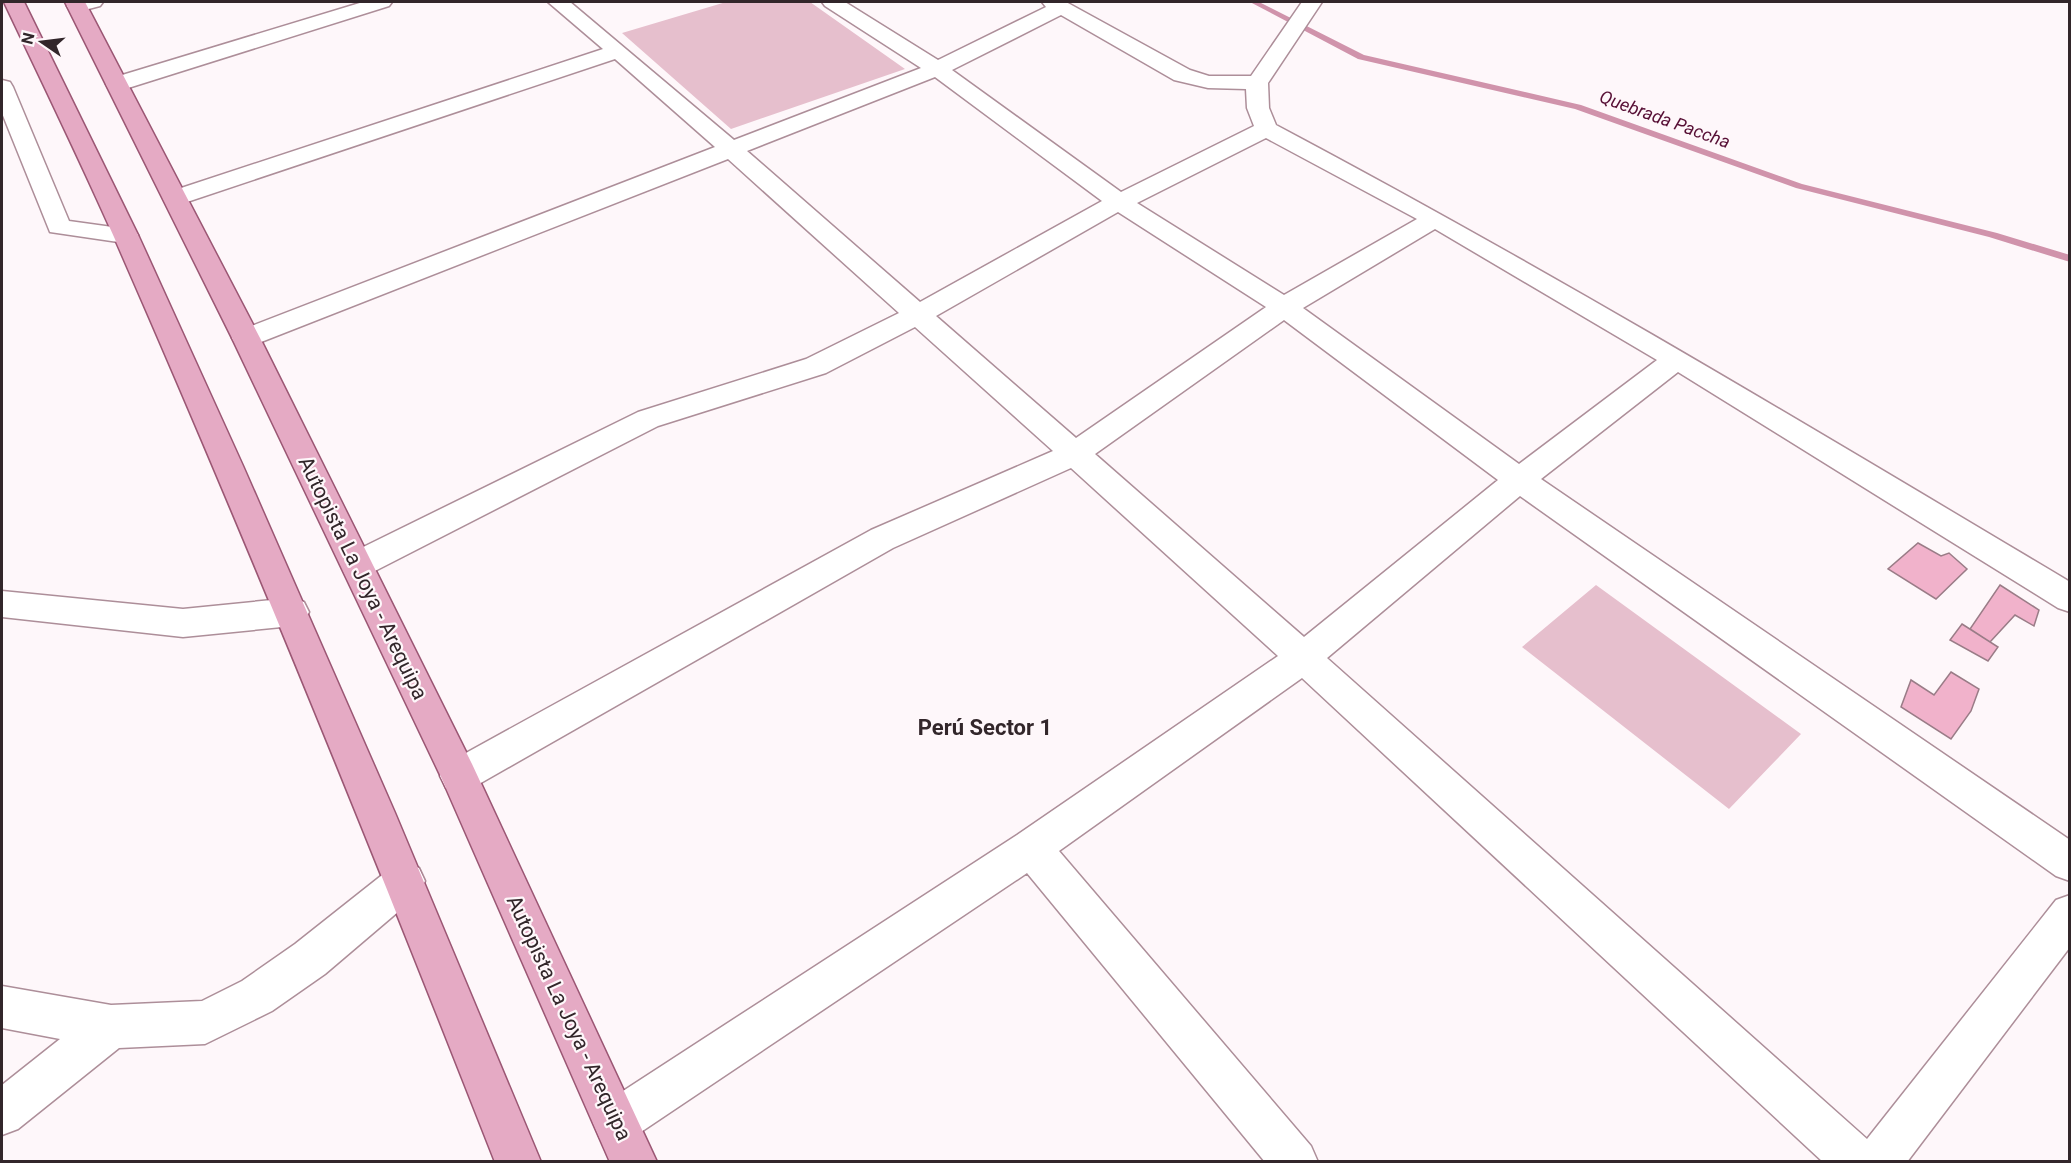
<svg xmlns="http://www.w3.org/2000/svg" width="2071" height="1163" viewBox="0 0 2071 1163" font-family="Roboto,sans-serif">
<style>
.green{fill:#e6bfcd}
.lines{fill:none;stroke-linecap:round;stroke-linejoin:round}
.stream{fill:#d093ab;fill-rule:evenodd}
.building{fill:#f1b2cb;stroke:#9a7c87;stroke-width:1.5}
.minor-casing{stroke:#ad8e99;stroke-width:3}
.primary-casing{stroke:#9b5774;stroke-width:3}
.minor{fill:#fff;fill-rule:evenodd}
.primary{fill:#e5aac4;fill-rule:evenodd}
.labels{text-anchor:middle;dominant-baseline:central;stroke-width:4.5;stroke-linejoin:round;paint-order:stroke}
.far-water-label{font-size:18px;font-style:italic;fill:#570f35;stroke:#fef7fa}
.street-label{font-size:21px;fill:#32262a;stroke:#fef7fa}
.neighbourhood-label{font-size:22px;font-weight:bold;fill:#32262a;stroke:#fef7fa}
</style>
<rect width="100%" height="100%" fill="#fef7fa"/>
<path class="green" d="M726,2H810L905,69L731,129L622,33Z
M1596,585L1801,734L1729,809L1522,647Z"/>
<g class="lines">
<path class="stream" d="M1250,2H1259L1364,55L1581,105L1802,184L1997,233L2070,255V262L1989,237L1796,188L1575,109L1358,59Z"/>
</g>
<path class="building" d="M1918,543L1941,556L1949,553L1967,569L1936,599L1888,569Z
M2000,585L2039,610L2034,626L2015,615L1990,642L1970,629Z
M1962,624L1998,647L1988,661L1950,640Z
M1951,672L1979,689L1971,711L1951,739L1901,707L1911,680L1934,695Z"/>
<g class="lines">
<g class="minor-casing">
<path id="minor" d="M70,2H103L100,6L77,12L70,10L67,6Z
M363,2H392L389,6L125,89H109L106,84L109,79Z
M548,2H570L734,140L921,68L825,6L822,2H845L938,60L1046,7L1042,2H1066L1190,70L1209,76H1251L1302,2H1322L1268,83L1269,108L1276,125C1546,268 1807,425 2070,582V612L2058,608L1678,372L1541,479L2070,840V881L2056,876L1520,496L1327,658L1867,1139L2056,900L2070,895V947L1907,1162H1823L1302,678L1059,851L1311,1146L1318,1162H1265L1027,873L632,1138L616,1145L600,1138L593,1122L600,1106L1017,835L1278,656L1071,468L893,548L472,788L459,793L446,788L440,776L446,764L871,530L1053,451L915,327L826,373L658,426L369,574L357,578L345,574L341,565L345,556L638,412L806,359L899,313L728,159L256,344L246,347L236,344L232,338L236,332L715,147L615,59L184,203L175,205L166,203L163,198L166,193L603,49ZM1061,15L1174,80L1208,88L1246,89L1247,108L1254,126L1121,192L952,70ZM935,77L1102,201L920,302L747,151ZM1266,138L1417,219L1284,295L1137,203ZM1118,212L1266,307L1076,438L936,316ZM1435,229L1657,360L1519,464L1303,308ZM1284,320L1498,480L1304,637L1095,454Z
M2,80L10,82L13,87L69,221L134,230L138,235L134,240L125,243L50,232L2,113Z
M2,591L183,609L292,598L304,602L309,612L304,622L292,626L183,637L2,617Z
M405,862L419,868L425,881L419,894L325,974L272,1011L205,1044L119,1048L18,1129L2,1135V1085L60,1039L2,1028V986L111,1005L202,1001L242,981L295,944L391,868Z"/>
</g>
<g class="primary-casing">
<path id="primary" d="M4,2H24L139,237L243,466L395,813L541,1162H495C373,851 248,542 114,237C79,158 41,80 4,2Z
M65,2H85L260,338L472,764L657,1162H610L442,779L232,338Z"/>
</g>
<use href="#minor" class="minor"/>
<use href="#primary" class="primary"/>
</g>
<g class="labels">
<g class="far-water-label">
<text transform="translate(1665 119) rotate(20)">Quebrada Paccha</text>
</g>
<g class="street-label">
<text transform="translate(363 578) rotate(64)">Autopista La Joya - Arequipa</text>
<text transform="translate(569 1018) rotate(65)">Autopista La Joya - Arequipa</text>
</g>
<g class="neighbourhood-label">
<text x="985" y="727">Perú Sector 1</text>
</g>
</g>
<rect width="2071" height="1163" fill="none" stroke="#32262a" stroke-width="6"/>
<g transform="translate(42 42) rotate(284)" stroke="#fef7fa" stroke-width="4.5" paint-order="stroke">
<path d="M0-4.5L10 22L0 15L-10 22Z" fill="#32262a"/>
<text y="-9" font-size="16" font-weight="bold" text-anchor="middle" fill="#32262a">N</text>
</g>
</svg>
